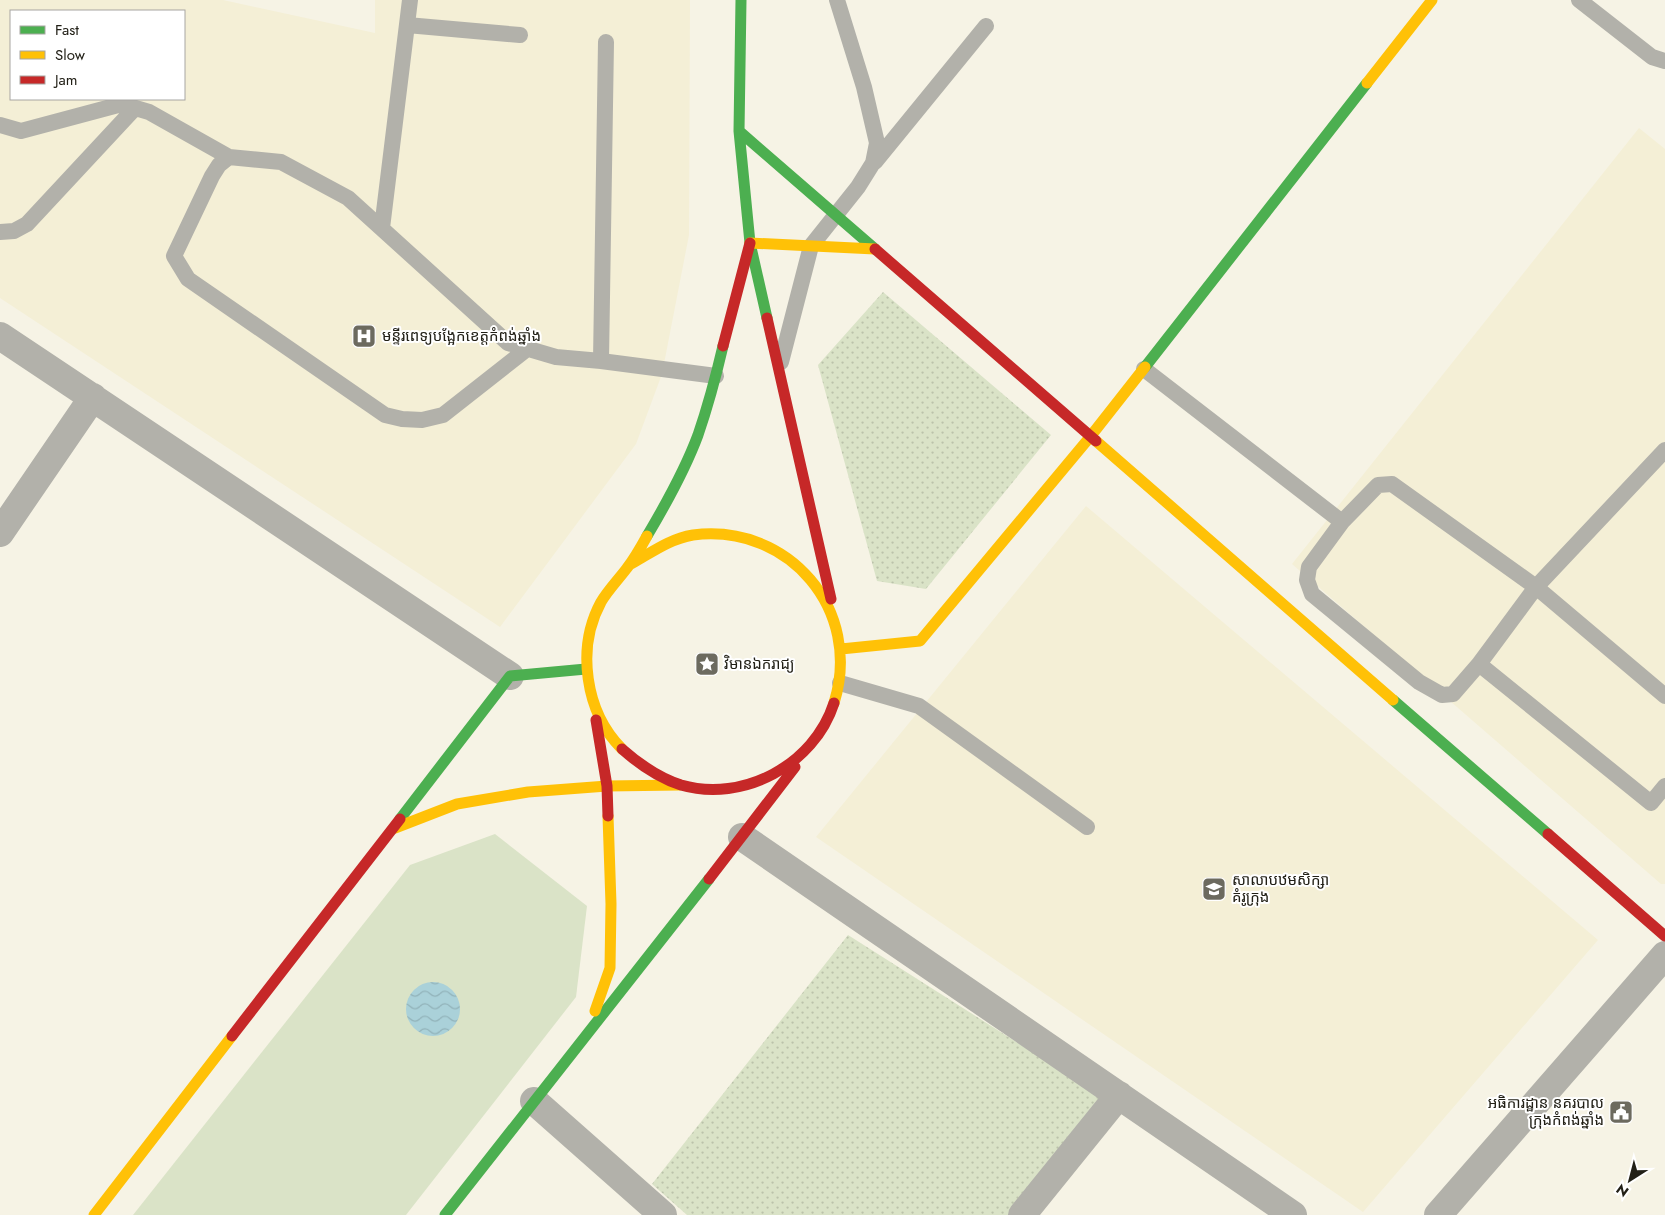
<svg xmlns="http://www.w3.org/2000/svg" width="1665" height="1215" viewBox="0 0 1665 1215" font-family="Jost,'Noto Sans Khmer',sans-serif">
<style>
.built{fill:#f4efd6;fill-rule:evenodd}
.grass{fill:url(#grass-dots)}
.garden{fill:#dae3c7}
.water{fill:url(#water-waves)}
.lines{fill:none;stroke-linecap:round;stroke-linejoin:round}
.lane{stroke:#b2b1aa;stroke-width:16}
.street{stroke:#b2b1aa;stroke-width:28}
.fast{stroke:#4caf50;stroke-width:11}
.slow{stroke:#ffc107;stroke-width:11}
.jam{stroke:#c62828;stroke-width:11}
.labels{text-anchor:middle;dominant-baseline:central;stroke-width:4;stroke-linejoin:round;paint-order:stroke}
.poi-label{font-size:15px;fill:#222017;stroke:#fff;text-anchor:start}
</style>
<defs>
<pattern id="grass-dots" width="8" height="8" patternUnits="userSpaceOnUse" patternTransform="scale(1.25)"><rect width="8" height="8" fill="#dae3c7"/><path d="M2 2h.1M6 6h.1" fill="none" stroke="#bbc2aa" stroke-width="1.8" stroke-linecap="round"/></pattern>
<pattern id="water-waves" width="16" height="10" patternUnits="userSpaceOnUse" patternTransform="scale(1.25)"><rect width="16" height="10" fill="#aad1d9"/><path d="M0 5q4-4 8 0t8 0" fill="none" stroke="#92b3ba"/></pattern>
</defs>
<rect width="100%" height="100%" fill="#f6f3e5"/>
<path class="built" d="M0,0H223L375,33V0H690L689,235L662,374L636,444L500,627L0,298ZM11,11H184V99H11Z
M1639,128L1665,149V884H1661L1292,564Z
M1086,506L1598,940L1363,1212L816,837Z"/>
<path class="grass" d="M883,292L1051,435L926,589L877,581L818,365Z
M848,935L1103,1097L1009,1215H687L652,1184Z"/>
<path class="garden" d="M495,834L587,906L576,997L406,1215H133L410,865Z"/>
<path class="water" d="M406 1009a27 27 0 1 1 54 0a27 27 0 1 1-54 0Z"/>
<g class="lines">
<path class="lane" d="M1579,0L1652,57L1665,61
M407,25L520,35
M0,125L21,131L122,104L149,112L229,157L281,162L348,198L508,343L556,357L601,361L716,376
M229,157L219,165L212,176L174,256L188,279L385,415L402,419L422,420L443,415L527,349
M875,162L986,26
M382,228L410,0
M0,232L14,231L27,224L135,108
M601,361L606,42
M781,362L811,246L858,187L873,163L877,143L864,87L837,0
M1144,369L1342,522
M1665,450L1536,587L1479,664L1453,694L1442,695L1419,682L1312,594L1307,580L1309,567L1342,522L1378,485L1392,484L1536,587L1665,696
M1479,664L1651,803L1665,786
M840,683L919,706L1087,827"/>
<path class="street" d="M0,336L510,676
M0,533L93,397
M742,837L1293,1215
M534,1101L663,1215
M1022,1215L1119,1095
M1438,1215L1665,955"/>
<path class="fast" d="M741,0L739,131L750,243L767,318
M739,131L875,249
M1145,367L1367,83
M647,536C666,504 685,470 698,435C708,406 716,376 723,346
M1393,700L1548,834
M400,819L510,676L586,669
M445,1215L709,879"/>
<path class="slow" d="M1367,83L1432,0
M750,243L875,249
M1096,441L1393,700
M631,564C651,553 669,539 693,535C789,523 863,610 834,703
M841,649L920,641L1090,437L1145,367
M622,749C585,712 576,648 601,602C608,590 618,580 627,568C635,558 641,547 647,536
M395,828L457,804L528,792L607,786L680,785
M595,1011L610,968L611,904L608,816
M94,1215L232,1036"/>
<path class="jam" d="M875,249L1096,441
M767,318L831,599
M723,346L750,243
M596,720L607,786L608,816
M622,749C639,764 659,778 681,785C743,803 814,765 834,703
M1548,834L1665,936
M709,879L795,767
M232,1036L400,819"/>
</g>
<defs>
<g id="hospital-square" transform="scale(1.25)"><rect x="-9" y="-9" width="18" height="18" rx="4" fill="#6c6a5f" stroke="#fff"/><path d="M-5-5h3v3.5h4V-5h3V5h-3V1.5h-4V5h-3Z" fill="#fff"/></g>
<g id="sight-square" transform="scale(1.25)"><rect x="-9" y="-9" width="18" height="18" rx="4" fill="#6c6a5f" stroke="#fff"/><path d="M0-6L1.8-2.2L6-1.7L2.9 1.2L3.7 5.4L0 3.3L-3.7 5.4L-2.9 1.2L-6-1.7L-1.8-2.2Z" fill="#fff"/></g>
<g id="school-square" transform="scale(1.25)"><rect x="-9" y="-9" width="18" height="18" rx="4" fill="#6c6a5f" stroke="#fff"/><path d="M0-5L7-2L0 1L-7-2ZM-4 1L0 2.5L4 1V4Q0 6-4 4Z" fill="#fff"/></g>
<g id="civic-square" transform="scale(1.25)"><rect x="-9" y="-9" width="18" height="18" rx="4" fill="#6c6a5f" stroke="#fff"/><path d="M-.6-6.5H3V-4.5H.6V-3L4-1V1h2V6H-6V1h2V-1L-.6-3ZM-1.2 2.5V6h2.4V2.5Z" fill="#fff"/></g>
</defs>
<g fill-rule="evenodd">
<use href="#hospital-square" x="364" y="336"/>
<use href="#sight-square" x="707" y="664"/>
<use href="#school-square" x="1214" y="889"/>
<use href="#civic-square" x="1621" y="1112"/>
</g>
<g class="labels">
<g class="poi-label">
<text x="382" y="336">មន្ទីរពេទ្យបង្អែកខេត្តកំពង់ឆ្នាំង</text>
<text x="724" y="664">វិមានឯករាជ្យ</text>
<text x="1232" y="880">សាលាបឋមសិក្សា<tspan x="1232" dy="17">គំរូក្រុង</tspan></text>
<text x="1604" y="1103" text-anchor="end">អធិការដ្ឋាន នគរបាល<tspan x="1604" dy="17">ក្រុងកំពង់ឆ្នាំង</tspan></text>
</g>
</g>
<rect x="10" y="10" width="175" height="90" fill="#ffffff" stroke="#a7a6a2"/>
<rect x="20" y="26" width="25" height="8" fill="#4caf50" stroke="#a7a6a2"/>
<text x="55" y="35" font-size="15" fill="#222017">Fast</text>
<rect x="20" y="51" width="25" height="8" fill="#ffc107" stroke="#a7a6a2"/>
<text x="55" y="60" font-size="15" fill="#222017">Slow</text>
<rect x="20" y="76" width="25" height="8" fill="#c62828" stroke="#a7a6a2"/>
<text x="55" y="85" font-size="15" fill="#222017">Jam</text>
<g transform="translate(1630 1180) rotate(216)" stroke="#ffffff" stroke-width="4" paint-order="stroke">
<path d="M0-4L9 19L0 12L-9 19Z" fill="#222017"/>
<text y="-8" font-size="14" font-weight="bold" text-anchor="middle" fill="#222017">N</text>
</g>
</svg>
